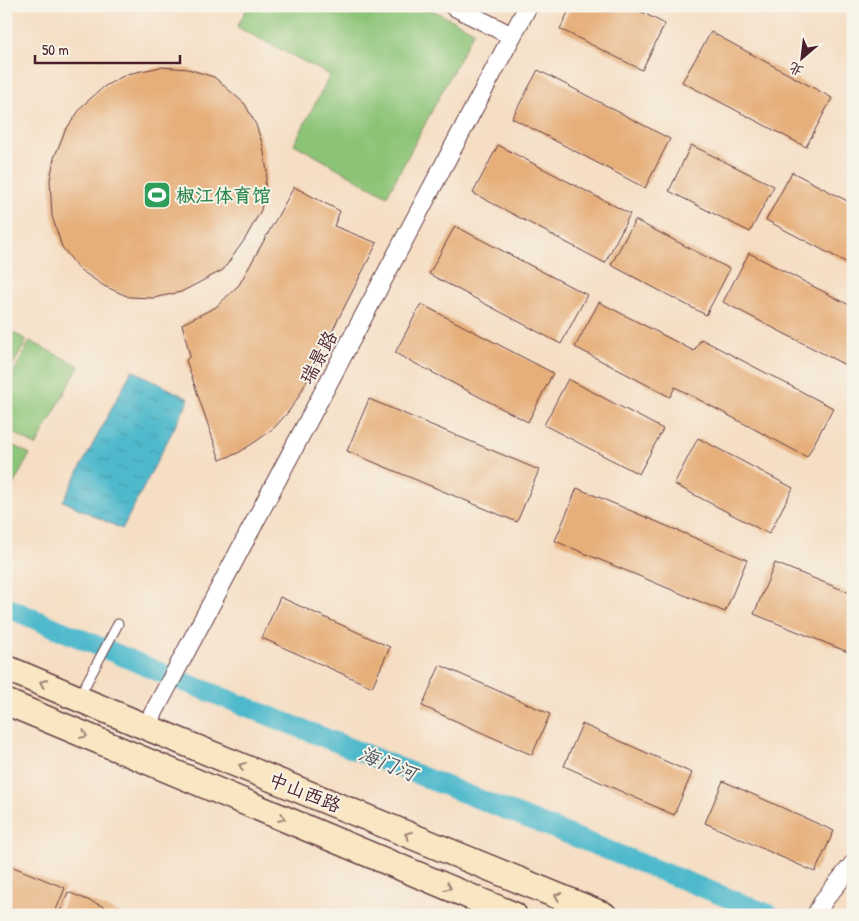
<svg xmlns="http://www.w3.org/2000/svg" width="859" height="921" viewBox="0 0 859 921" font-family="'Patrick Hand','LXGW WenKai TC',sans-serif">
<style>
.park{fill:#8cc477;stroke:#6b7251}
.water{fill:url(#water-ripples);stroke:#4c6c7c}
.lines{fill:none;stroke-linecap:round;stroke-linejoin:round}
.canal{stroke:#4fb9cc;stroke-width:20}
.building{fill:#e6af7a}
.service-casing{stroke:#643c42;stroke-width:11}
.minor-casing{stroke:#643c42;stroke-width:20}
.secondary-casing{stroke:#643c42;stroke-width:28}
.service{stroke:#fff;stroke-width:9}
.minor{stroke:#fff;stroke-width:18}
.secondary{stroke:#f9e7c3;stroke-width:25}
.oneway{stroke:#a28377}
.labels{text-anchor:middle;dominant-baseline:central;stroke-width:4;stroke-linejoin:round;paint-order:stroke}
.leisure-label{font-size:19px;font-weight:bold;fill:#27864d;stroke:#f7f3e8;text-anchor:start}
.street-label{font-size:19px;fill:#4a1f2b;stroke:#f7f3e8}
.water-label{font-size:20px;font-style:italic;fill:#4c5563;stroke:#f7f3e8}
</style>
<defs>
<pattern id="water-ripples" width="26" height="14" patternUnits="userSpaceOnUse" patternTransform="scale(1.25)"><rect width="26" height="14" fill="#4fb9cc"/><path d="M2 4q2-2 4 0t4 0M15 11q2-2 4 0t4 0" fill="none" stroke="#4496a6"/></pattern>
</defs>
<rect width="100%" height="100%" fill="#f7f3e8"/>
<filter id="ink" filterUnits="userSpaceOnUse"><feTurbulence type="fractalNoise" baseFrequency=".02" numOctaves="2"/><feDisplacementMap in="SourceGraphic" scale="10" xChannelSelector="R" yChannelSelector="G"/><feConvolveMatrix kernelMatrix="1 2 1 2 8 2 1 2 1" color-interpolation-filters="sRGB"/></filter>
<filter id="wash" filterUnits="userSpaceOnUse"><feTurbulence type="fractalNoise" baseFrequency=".0096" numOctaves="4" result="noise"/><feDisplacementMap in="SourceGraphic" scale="20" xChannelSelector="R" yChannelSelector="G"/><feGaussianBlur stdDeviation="1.12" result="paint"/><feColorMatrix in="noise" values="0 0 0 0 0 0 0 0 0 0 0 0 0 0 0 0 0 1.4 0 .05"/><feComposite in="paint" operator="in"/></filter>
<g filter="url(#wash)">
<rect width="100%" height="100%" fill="#f5dec4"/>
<path class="park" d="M248,6H424L474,31L387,196L294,144L330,75L237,27Z
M6,329L27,340L6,378Z
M30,341L79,366L36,446L6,428V387Z
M6,442L30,454L6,498Z"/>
<path class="water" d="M132,370L189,399L122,529L63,501Z"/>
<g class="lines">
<path class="canal" d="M6,607L169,676L771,915"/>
</g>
<g id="blocks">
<path class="building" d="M571,6H630L665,24L642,70L560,29Z
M711,32L832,98L806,147L682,82Z
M161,67L188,69L214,77L245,104L256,125L263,146L267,172L261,210L245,239L223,270L181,292L153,298L129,297L104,286L79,269L62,247L52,216L50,180L54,158L65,131L83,105L105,86L127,74Z
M538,70L670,139L645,188L512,118Z
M498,145L630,214L605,263L473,193Z
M691,145L774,186L750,232L669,191Z
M792,172L853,204V266L766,220Z
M294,187L340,211L334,226L377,243L299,396L289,411L275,427L258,440L238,453L220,460L186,360L190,356L182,324L216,307L239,285Z
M635,220L730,269L706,315L611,265Z
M455,226L587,295L561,344L429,274Z
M749,253L853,307V369L723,302Z
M599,302L694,351L701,339L833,408L807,457L675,387L670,397L575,347Z
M421,304L553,373L528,422L395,353Z
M568,379L663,429L639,474L544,425Z
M369,399L539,470L517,522L347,451Z
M698,438L793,488L769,534L674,484Z
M853,460V472L848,470Z
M577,488L747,560L725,612L555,541Z
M775,563L853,594V654L754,614Z
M280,597L390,647L372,687L262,638Z
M440,665L550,714L532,755L422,706Z
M582,724L692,773L674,815L564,766Z
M723,781L834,831L815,872L705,823Z
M6,864L65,888L54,915H24L6,908Z
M68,892L124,915H59Z"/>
</g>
</g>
<g filter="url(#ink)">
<use href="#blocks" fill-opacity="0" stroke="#643c42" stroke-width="1"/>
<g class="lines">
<g class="service-casing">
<path id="service" d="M79,697L118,624"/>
</g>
<g class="minor-casing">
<path id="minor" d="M453,6L512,36
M146,727L528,6
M816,915L824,900L853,864"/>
</g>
<g class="secondary-casing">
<path id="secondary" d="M6,668L146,727L604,915
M6,702L514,915"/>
</g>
<use href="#service" class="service"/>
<use href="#minor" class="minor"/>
<use href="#secondary" class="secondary"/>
</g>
<defs><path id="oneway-chevron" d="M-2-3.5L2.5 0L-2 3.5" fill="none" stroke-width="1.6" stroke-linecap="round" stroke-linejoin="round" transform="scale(1.25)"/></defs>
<g class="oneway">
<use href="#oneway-chevron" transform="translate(43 683) rotate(-157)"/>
<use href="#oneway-chevron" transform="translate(84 735) rotate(23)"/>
<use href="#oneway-chevron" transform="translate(242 766) rotate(-158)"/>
<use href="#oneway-chevron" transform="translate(282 818) rotate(23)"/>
<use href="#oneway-chevron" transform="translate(408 835) rotate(-158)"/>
<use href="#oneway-chevron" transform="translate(448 887) rotate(23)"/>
<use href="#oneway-chevron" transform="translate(558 896) rotate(-158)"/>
</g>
</g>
<defs>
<g id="stadium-square" transform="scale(1.4375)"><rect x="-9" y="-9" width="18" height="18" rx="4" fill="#2e9e5b" stroke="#f7f3e8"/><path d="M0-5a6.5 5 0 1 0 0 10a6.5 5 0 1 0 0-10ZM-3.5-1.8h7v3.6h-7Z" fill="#fff"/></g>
</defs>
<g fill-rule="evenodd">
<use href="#stadium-square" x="157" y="195"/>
</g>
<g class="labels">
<g class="leisure-label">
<text x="176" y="195">椒江体育馆</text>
</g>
<g class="street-label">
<text transform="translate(318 357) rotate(-62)">瑞景路</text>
<text transform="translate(305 792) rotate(22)">中山西路</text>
</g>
<g class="water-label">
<text transform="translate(388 763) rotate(22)">海门河</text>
</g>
</g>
<rect width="859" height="921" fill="none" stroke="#f7f3e8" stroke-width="25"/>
<g transform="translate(802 58) rotate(208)" stroke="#f7f3e8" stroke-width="4" paint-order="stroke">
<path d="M0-4L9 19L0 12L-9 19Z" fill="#4a1f2b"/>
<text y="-8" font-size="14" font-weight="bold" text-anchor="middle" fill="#4a1f2b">北</text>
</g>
<path d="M35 55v8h145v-8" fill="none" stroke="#4a1f2b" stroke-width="2.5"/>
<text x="42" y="55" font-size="15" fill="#4a1f2b" stroke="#f7f3e8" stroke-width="4" paint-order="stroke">50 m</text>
</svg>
